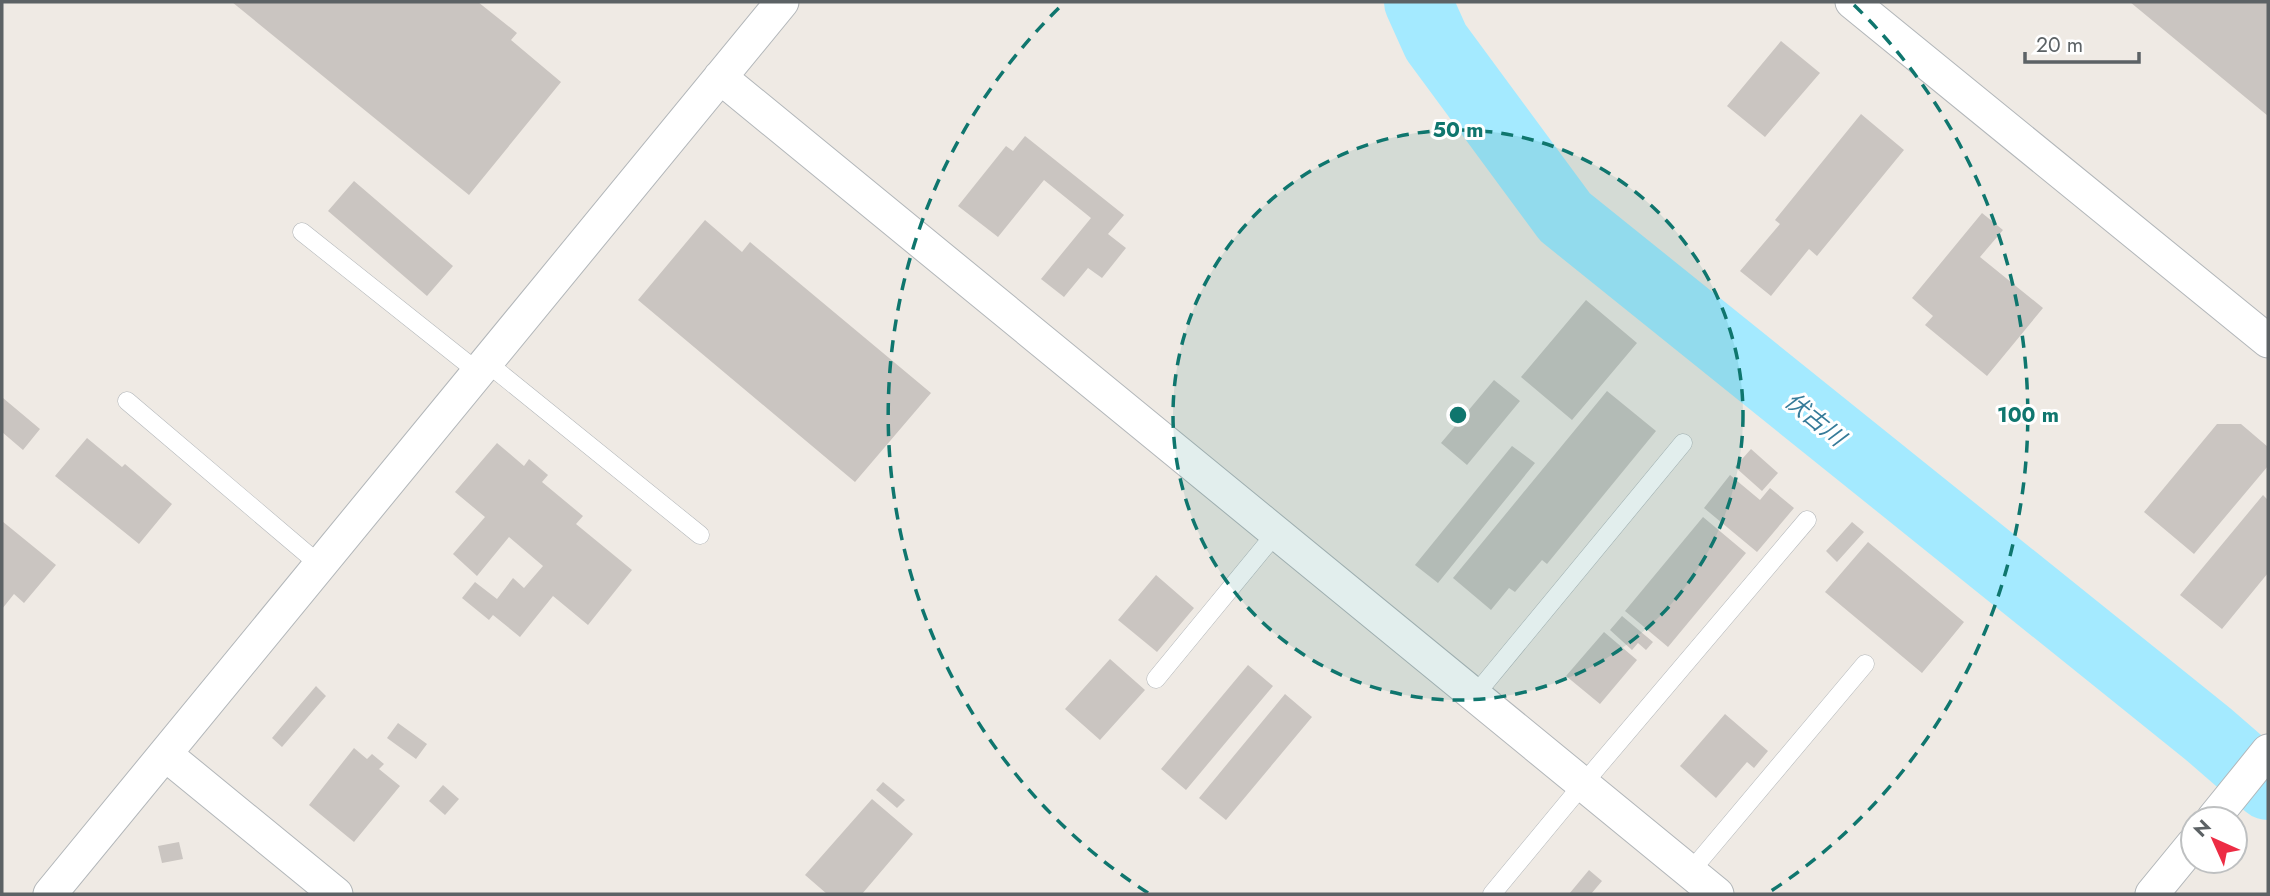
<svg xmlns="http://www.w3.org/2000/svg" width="2270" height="896" viewBox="0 0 2270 896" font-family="Jost,'Noto Sans JP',sans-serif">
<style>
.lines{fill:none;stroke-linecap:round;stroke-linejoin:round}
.river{stroke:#a4eaff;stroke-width:68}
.building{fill:#cac5c1}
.service-casing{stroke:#b2b6b9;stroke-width:19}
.minor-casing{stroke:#b2b6b9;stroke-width:35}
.service{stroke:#fff;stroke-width:18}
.minor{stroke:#fff;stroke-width:33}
.ring{fill:none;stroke:#0f766e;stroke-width:3.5;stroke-dasharray:12 9}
.labels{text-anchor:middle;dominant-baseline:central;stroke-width:6;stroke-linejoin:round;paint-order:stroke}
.water-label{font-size:23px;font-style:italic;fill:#367b99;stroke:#fff}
.centre{fill:#0f766e;stroke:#fff;stroke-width:3.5}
.ring-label{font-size:21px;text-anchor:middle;font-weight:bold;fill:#0f766e;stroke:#fff;stroke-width:6;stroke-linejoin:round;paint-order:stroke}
</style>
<rect width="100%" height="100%" fill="#efeae4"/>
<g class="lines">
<path class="river" d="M1418,2L1436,42L1565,217L2208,734L2268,786"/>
</g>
<path class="building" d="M232,2H478L517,33L511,40L561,82L469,195Z
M2130,2H2268V116Z
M1781,41L1820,73L1765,137L1727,106Z
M1861,114L1904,150L1817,256L1809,249L1771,296L1740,271L1780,224L1775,220Z
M1025,136L1124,215L1108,234L1126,248L1102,278L1088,268L1064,297L1041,279L1091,218L1044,180L998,237L958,206L1006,146L1013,151Z
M354,181L453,266L427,296L328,211Z
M1982,213L2003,230L1980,257L2043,308L1987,376L1925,325L1933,316L1912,298Z
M705,220L742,252L750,242L931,393L855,482L638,300Z
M1586,300L1637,343L1572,420L1521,377Z
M1494,380L1520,401L1467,465L1441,443Z
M1607,391L1656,431L1547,564L1542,560L1515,592L1509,588L1491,610L1453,578Z
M3,398L40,429L23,450L2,432Z
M2217,424H2241L2268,447V466L2194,554L2144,512Z
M87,438L122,467L125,464L172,504L139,544L55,476Z
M497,443L524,466L529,459L548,475L542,482L583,516L576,524L632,570L588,625L553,596L520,637L493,615L489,620L462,598L475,582L497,599L513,578L524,588L543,566L509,537L477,576L453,554L485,517L455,492Z
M1512,446L1535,463L1438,583L1415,565Z
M1751,449L1778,473L1762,491L1735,467Z
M1730,475L1760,500L1770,488L1794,508L1757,552L1704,508Z
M2263,495L2268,500V573L2222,629L2180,595Z
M1703,517L1746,553L1668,647L1625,611Z
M2,521L56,565L24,603L14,594L2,609Z
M1852,522L1864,532L1837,562L1826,551Z
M1868,542L1964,622L1922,673L1825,592Z
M1156,575L1194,608L1157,652L1118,620Z
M1622,616L1653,642L1646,650L1638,643L1632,650L1610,630Z
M1604,632L1637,660L1600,704L1566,676Z
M1110,659L1145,690L1100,740L1065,709Z
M1248,665L1273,686L1186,790L1161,769Z
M316,686L326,696L282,747L272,738Z
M1285,694L1312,717L1226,820L1199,798Z
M1725,714L1768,751L1754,768L1747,762L1716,798L1680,766Z
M398,723L427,744L416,759L387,738Z
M354,748L367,759L372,754L384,764L379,769L400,786L354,842L309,805Z
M883,782L905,800L897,808L876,790Z
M443,785L459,799L445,815L429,801Z
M872,799L913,834L862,894H827L805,875Z
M179,842L183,859L162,863L158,846Z
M1589,870L1602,881L1591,894H1569Z"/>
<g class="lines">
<g class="service-casing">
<path id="service" d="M302,232L478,372
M486,362L700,535
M127,401L320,565
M1156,679L1276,533
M1475,695L1683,443
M1690,872L1865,664
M1492,894L1583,784L1807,520"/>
</g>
<g class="minor-casing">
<path id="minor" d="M1852,2L2268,341
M720,77L1717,894
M165,754L336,894
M2213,819L2268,751
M50,894L782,2
M2152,894L2193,844"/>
</g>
<use href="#service" class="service"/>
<use href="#minor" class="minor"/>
</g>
<circle cx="1458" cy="415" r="285" fill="#0f766e" fill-opacity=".12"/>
<g class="ring">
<circle cx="1458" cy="415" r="285"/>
<path d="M1148 893A570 570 0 0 1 1062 5M1854 5A570 570 0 0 1 1768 893"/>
</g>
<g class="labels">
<g class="water-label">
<text transform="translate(1815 419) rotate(39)">伏古川</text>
</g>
</g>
<circle cx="1458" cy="415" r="10" class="centre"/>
<g class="ring-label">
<text x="1458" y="137">50 m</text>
<text x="2028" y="422">100 m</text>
</g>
<rect width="2270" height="896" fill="none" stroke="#5c6265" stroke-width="7"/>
<g transform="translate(2214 840) rotate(315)"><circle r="33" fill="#ffffff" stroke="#bec0c1" stroke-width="2"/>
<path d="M0-5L12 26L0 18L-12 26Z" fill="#ed2c44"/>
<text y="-10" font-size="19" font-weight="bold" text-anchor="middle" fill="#5c6265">N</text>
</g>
<path d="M2025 52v10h114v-10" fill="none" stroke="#5c6265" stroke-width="3.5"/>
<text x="2036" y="52" font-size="21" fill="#5c6265" stroke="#ffffff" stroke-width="5" paint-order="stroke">20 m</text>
</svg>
